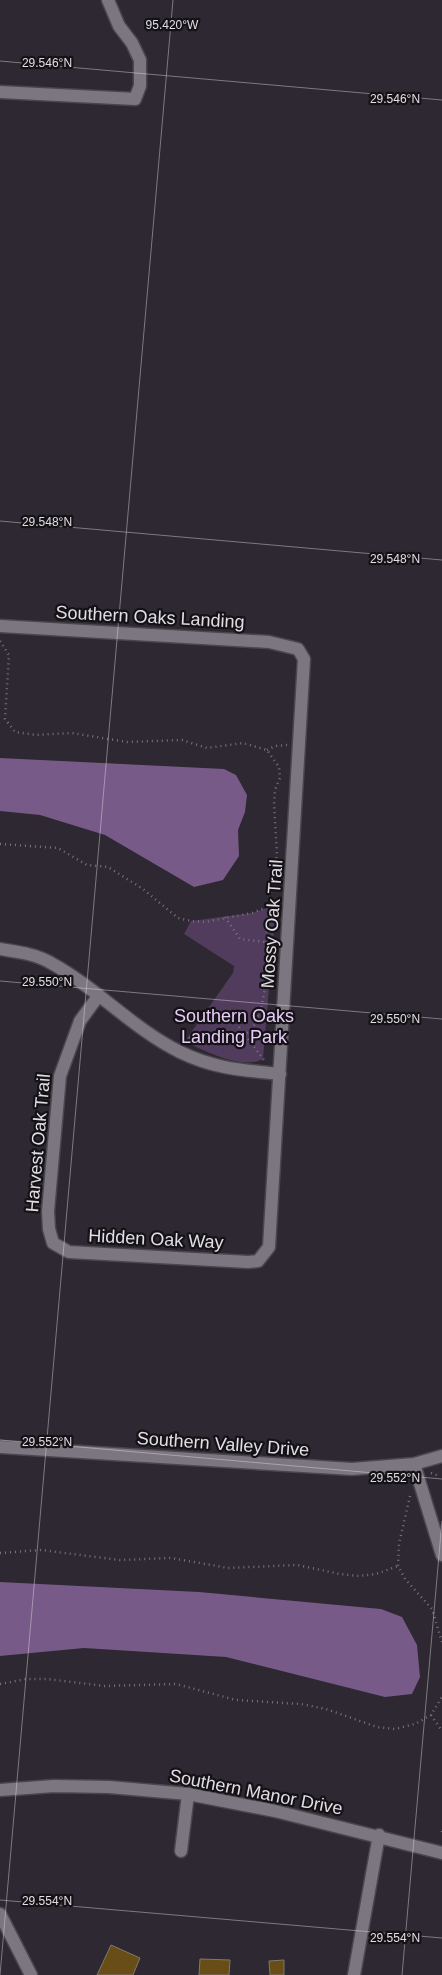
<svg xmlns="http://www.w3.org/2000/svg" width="442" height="1975" viewBox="0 0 442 1975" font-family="Arial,sans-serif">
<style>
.green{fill:#513c5d}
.water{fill:#775a87}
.building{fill:#684d17;stroke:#7f796f}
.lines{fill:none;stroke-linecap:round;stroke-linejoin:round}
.street-casing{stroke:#4b464d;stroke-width:15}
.path{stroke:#79757c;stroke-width:2.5;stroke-dasharray:1 4;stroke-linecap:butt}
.street{stroke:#7c7680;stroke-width:12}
.ticks{fill:none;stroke:#e1dee3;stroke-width:1;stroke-opacity:0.45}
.labels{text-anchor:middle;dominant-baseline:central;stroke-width:4.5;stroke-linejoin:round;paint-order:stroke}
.street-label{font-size:18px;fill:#e1dee3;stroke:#141216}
.park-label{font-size:18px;fill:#e8cdf8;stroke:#141216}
.ticks-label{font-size:12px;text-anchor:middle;fill:#e1dee3;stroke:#141216;stroke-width:4.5;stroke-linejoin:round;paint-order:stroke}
</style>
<rect width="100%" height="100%" fill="#2d2831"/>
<path class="green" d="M276,905L263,1059C243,1070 203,1051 185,1041L233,973L234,966L184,934L191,921L252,913Z"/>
<path class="water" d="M0,758L224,769L236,775L247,795L245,812L238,830L239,856L223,880L194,887L105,835L40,815L0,811Z
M0,1582L199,1592L381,1609L402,1617L417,1645L420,1677L412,1694L385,1697L226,1657L84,1648L0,1656Z"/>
<path class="building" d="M111,1945L140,1958L133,1975H97Z
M200,1959L230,1960L229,1975H199Z
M284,1960V1975H270L269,1961Z"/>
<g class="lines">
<g class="street-casing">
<path id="street" d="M0,92L135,99L140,86V60L132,43L119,26L108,0
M0,626L269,642L298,649L304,659L269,1247L258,1261L248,1262L69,1252L53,1243L49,1229L48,1211L60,1076L80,1021L99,995
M0,949C18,952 36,954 51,963C97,988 133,1029 180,1052C215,1069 243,1070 280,1074
M0,1447L352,1469L414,1464L442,1456
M414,1464L442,1555
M0,1790L54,1786L109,1787L188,1794L275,1811L442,1853
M181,1851L188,1794
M0,1914L31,1975
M354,1975L379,1835"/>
</g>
<path class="path" d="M0,641L9,655L5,719L15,732L36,735L72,733L127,742L182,740L207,748L243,743L267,750L279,767L280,778L275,790L274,804L277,855L272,877L266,942L265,989L261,1008L254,1025L245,1035L235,1040H201L182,1036
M267,750L275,746L287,745
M0,844L58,848L87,865L108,867L143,889L178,918L191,921L205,922L252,913L270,906
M225,917L240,939L266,942
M239,1027L264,1060
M431,1473L439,1476
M410,1496L399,1544L398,1566L405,1579L432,1609L442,1642
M0,1553L41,1550L120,1560L171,1558L228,1568L297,1565L340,1574L359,1576L376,1574L398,1566
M0,1684L26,1679H47L105,1686L176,1684L236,1700L301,1704L326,1709L377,1727L395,1729L415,1724L431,1715L442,1697
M431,1715L442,1731
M442,1831V1834"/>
<use href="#street" class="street"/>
</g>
<path class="ticks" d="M0,61L442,100M0,521L442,560M0,981L442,1019M0,1440L442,1479M0,1900L442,1938M0,1975L173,0M402,1975L442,1521"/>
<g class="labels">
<g class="street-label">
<text transform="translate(150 617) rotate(3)">Southern Oaks Landing</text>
<text transform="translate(272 924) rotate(-86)">Mossy Oak Trail</text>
<text transform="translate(38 1143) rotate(-85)">Harvest Oak Trail</text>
<text transform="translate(156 1239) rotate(3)">Hidden Oak Way</text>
<text transform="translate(223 1444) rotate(4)">Southern Valley Drive</text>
<text transform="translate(256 1792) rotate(11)">Southern Manor Drive</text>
</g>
<g class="park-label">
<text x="234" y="1016">Southern Oaks<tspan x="234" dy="21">Landing Park</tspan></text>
</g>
</g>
<g class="ticks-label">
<text x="172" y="29">95.420°W</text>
<text x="47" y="67">29.546°N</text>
<text x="395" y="103">29.546°N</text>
<text x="47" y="526">29.548°N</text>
<text x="395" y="563">29.548°N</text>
<text x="47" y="986">29.550°N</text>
<text x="395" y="1023">29.550°N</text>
<text x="47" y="1446">29.552°N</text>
<text x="395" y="1482">29.552°N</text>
<text x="47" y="1905">29.554°N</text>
<text x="395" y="1942">29.554°N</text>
</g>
</svg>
